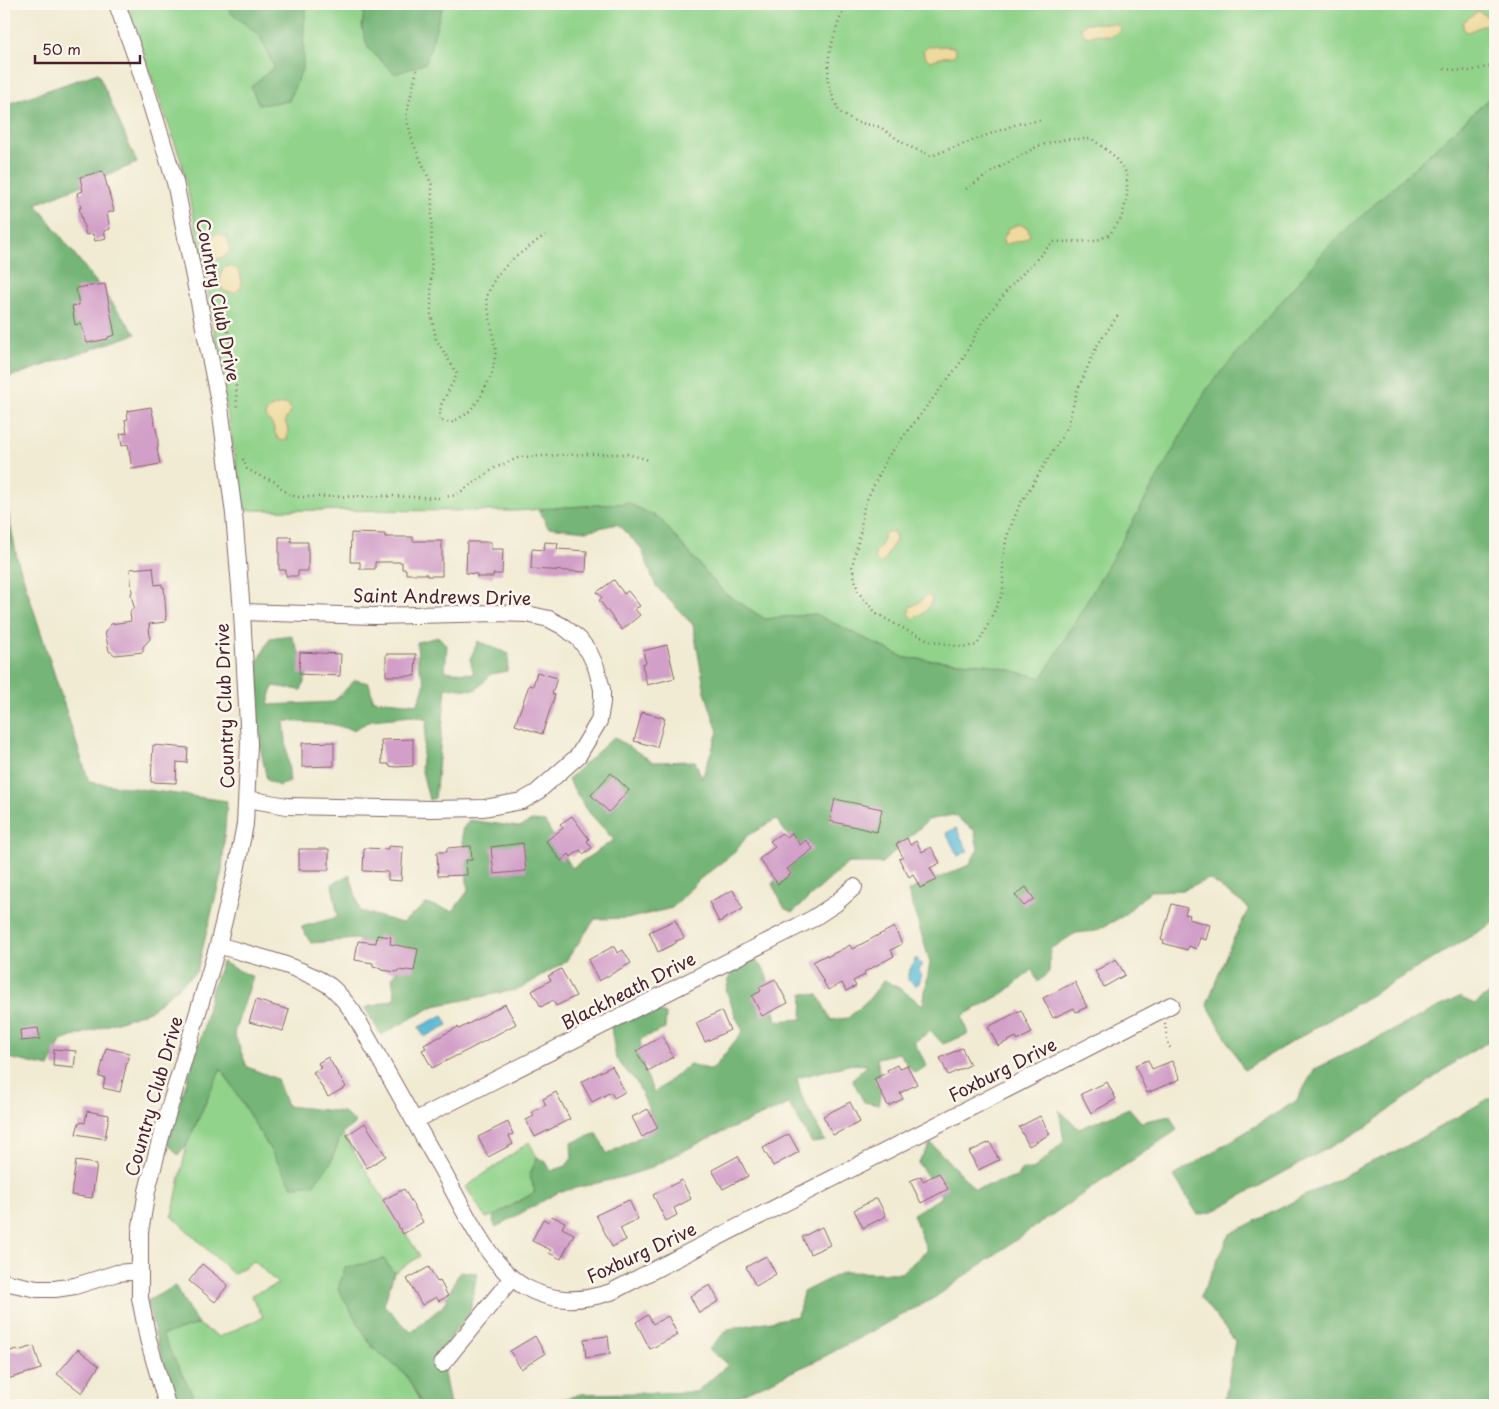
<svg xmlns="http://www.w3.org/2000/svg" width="1499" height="1409" viewBox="0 0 1499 1409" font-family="'Playpen Sans',sans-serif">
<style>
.green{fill:#91d38b;stroke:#6e795b}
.forest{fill:#74b577;stroke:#5f6a51}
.sand{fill:#eeda9e;stroke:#9c7c64}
.water{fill:#58b9d6;stroke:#516c80}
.building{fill:#d29fc8}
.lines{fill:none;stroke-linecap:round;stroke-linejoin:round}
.minor-casing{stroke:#846666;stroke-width:18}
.path{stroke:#846666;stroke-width:2.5;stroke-dasharray:1 4;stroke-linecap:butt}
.minor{stroke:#fff;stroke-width:16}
.labels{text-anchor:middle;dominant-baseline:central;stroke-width:5;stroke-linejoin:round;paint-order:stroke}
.street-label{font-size:18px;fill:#4a1f2b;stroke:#fbf7ec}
</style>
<rect width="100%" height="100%" fill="#fbf7ec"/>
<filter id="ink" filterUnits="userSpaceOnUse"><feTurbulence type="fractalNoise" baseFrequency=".02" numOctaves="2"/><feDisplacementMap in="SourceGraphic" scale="10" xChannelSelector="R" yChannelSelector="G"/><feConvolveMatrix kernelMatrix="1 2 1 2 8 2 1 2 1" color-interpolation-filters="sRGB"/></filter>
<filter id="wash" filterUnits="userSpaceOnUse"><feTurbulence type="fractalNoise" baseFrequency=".0096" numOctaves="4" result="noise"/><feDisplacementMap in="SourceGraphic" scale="20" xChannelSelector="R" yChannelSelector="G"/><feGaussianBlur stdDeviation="1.12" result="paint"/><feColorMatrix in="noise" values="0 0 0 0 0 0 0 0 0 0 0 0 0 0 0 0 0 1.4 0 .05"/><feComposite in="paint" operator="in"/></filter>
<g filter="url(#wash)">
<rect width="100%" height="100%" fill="#f1ebd3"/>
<path class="green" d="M126,4H1495V131L1047,680L986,664L905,658L815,614L765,619L724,593L659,518L628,503L515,511L244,510L222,381L204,265L181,160Z
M221,1068L292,1185L330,1164L342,1133L420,1256L394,1273H364L359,1290L422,1405H198L161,1335L198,1324L219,1337L263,1317L251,1295L278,1284L254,1261L233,1274L172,1216L187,1144Z
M529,1142L537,1157L530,1175L535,1192L494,1216L486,1218L466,1187Z"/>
<path class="forest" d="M227,4H307L304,25L303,67L289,101L259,105L251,87L274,67L260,36L230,12Z
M365,4H443L426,63L395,74L368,48L362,27Z
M98,73L137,163L36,204L136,334L4,379V105Z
M1495,93V922L1244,1070L1207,1004L1229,948L1249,908L1209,879L1182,890L1150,891L1123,916L1096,931L1076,933L1050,949L1049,972L1038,982L1032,970L1004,993L962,1016L968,1034L943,1044L931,1031L914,1042L927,1066L914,1073L899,1053L877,1058L881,1083L879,1105L864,1102L852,1079L868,1065L852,1064L797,1078L801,1095L825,1141L812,1143L789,1104L709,1138L648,1169L623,1177L559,1192L496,1227L493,1222L494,1216L535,1192L530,1175L537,1157L546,1162L551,1171L566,1166L572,1158L571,1143L597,1133L607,1154L657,1128L637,1083L616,1059L611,1027L648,1009L666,1014L665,1029L640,1039L644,1070L654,1093L690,1064L712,1070L743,1031L736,1017L726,990L734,964L753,957L766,972L776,1021L802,1019L803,993L818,995L831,1020L848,1018L870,998L884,980L899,988L923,1005L930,962L908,891L969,865L978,849L974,830L953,815L928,820L882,863H848L793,912L785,909L772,884L799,851L776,819L747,836L735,852L700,879L672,908L631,918L595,919L566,961L520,989L434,1006L381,1035L365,1008L395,999L392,978L408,959L356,939L311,943L301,927L338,917L332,884L350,875L360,911L402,923L426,904L453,911L468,891L462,830L469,820L519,827L532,821L545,822L572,868L614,840L585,808L568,779L614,737L653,762L695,761L702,778L718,732L705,692L693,625L656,586L641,548L617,524L586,531L548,527L538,509L628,503L659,518L724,593L765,619L815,614L905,658L986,664L1042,678L1117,550L1208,387L1328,247Z
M4,491L17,558L89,782L227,801L222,871L197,971L150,1011L61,1041L49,1067L4,1057Z
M291,635L308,672L301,690L273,686L268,705L333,702L355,680L369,683L373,700L418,704L425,683L418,664L417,642L439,637L447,646L445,671L474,674L470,659L478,641L509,654L507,671L491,674L476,690L446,688L435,798L429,800L421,767L427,720L412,716L372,720L353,730L331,724L284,721L290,782L279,786L267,780L258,736V662L270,638Z
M222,962L253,977L234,1033L247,1067L277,1079L287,1106L343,1112L356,1123L342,1133L330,1164L313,1185L292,1186L221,1068L187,1144L178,1155L167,1142L203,1031L211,991Z
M1495,989V1038L1459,1059L1368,1126L1212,1212L1198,1215L1174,1176L1296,1101L1315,1069L1459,997L1475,1004Z
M1495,1095V1405H1224L1235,1341L1200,1297L1230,1234L1378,1158L1396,1152Z
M1129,1108L1141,1122L1170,1116L1177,1130L1037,1225L934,1298L816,1361L718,1405H558L557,1401L581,1394L696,1392L728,1365L709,1349L728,1329L798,1316L803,1292L843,1272L901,1273L927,1251L913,1214L942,1197L918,1163L931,1143L975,1189L1017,1177L1022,1169L1033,1170L1064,1141L1059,1110L1079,1129Z
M384,1259L394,1273L384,1305L411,1332L443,1306L460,1271L477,1273L470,1312L440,1352L450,1405H422L406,1375L372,1347L338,1289L345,1268Z
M175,1286L198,1324L162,1335L198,1405H176L158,1345L147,1301Z"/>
<path class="sand" d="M1478,11L1487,16L1489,23L1468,32L1465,31L1463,27V22Z
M1086,23L1117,24L1121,29L1112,37L1099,34L1086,37L1081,30L1082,26Z
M948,46L955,48L956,53L954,56L942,57L930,61L925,57L923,51L927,47Z
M1019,224L1028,228L1030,235C1022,243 1014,241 1004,245L1003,239L1009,228Z
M218,233L228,238L230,251L224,257L213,260C205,252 208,237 218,233Z
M231,266C242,269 242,278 241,288L234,293L224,291L220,285L221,272L226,267Z
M285,404L289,405L291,410L285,421L288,429L287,439L281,441C273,435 276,428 270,422C269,420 266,418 265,415C268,407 277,405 285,404Z
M890,531L895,534L896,540L888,553L886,559L880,564L875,559V552L881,546L884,534Z
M926,595L932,597C931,608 922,617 912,618L909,613L910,607L920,602Z"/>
<path class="water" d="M956,828L968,851L958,856L946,833Z
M915,959H918V961L922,965L919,971L921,976L919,983L916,985L908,980V974Z
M443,1015L448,1025L424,1037L419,1027Z"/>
<g id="blocks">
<path class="building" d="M103,171L114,211L107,213L110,229L104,231L106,238L95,241L93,234L86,235L79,208H81L77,193L83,191L80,177Z
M105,284L115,335L108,337V339L87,343L81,323L75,325L72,306L79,305L76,288Z
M151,407L158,438V447L157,448L160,464L132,469L128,444L122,446L120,434L127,433L125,420L128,419L127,411Z
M351,533L385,534V537H413V541H442V576H427V574H406V569H402V562H375V569H360V562H350Z
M279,537H291V542H308V571H298V576H286V570H279Z
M467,542H491V549H503L502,574H493V577H477V574L466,573Z
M545,542L558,543L557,549L587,551L586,572L531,569L532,549L544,550Z
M153,567L155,585L162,584V587H164L166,615L165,622L149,624L150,639L143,647V652L115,655L109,651L105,632L111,624L131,621L130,612L134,607L131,594L132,592L130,569Z
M614,580L624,594L628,591L640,606L635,609L640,615L622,630L599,600L602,598L597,592Z
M667,645L675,678L647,685L642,664L646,663L643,651Z
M300,652L341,654L340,676L299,674Z
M386,654H416L415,676H386Z
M537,672L557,678L552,694L555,695L542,734L515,725L529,685L533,686Z
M642,712L665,718L657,747L634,741Z
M413,739V766L397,767L389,766V764H382L381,740Z
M334,742V766L302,767V743Z
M153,745L188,748L187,763L177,762L176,783L151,782Z
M611,773L629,790L609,812L591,795Z
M835,799L882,809L877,832L830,821Z
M572,816L589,839L587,841L592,848L583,854L580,850L571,857L569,854L561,861L546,841L563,828L560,824Z
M782,833L786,838L792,833L800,845L806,840L813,849L787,869L791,874L778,884L759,859L775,847L770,841Z
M907,838L910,845L916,841L922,852L931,847L940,863L930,868L937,880L920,888L913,874L909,877L899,859L903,857L896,844Z
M523,843L526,871L494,874L491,847Z
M388,846L403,847L401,881L388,880V872L363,871L364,848L388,849Z
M471,846L472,860H466L467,875L438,876L437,852H447V848Z
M299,849H329V870H299Z
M1026,887L1034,899L1024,906L1015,895Z
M733,890L743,909L719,922L709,902Z
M1172,904L1187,908L1185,914L1190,915L1189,919L1210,925L1206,940L1200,938L1196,949L1189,946L1187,950L1163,943L1164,941L1161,940Z
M675,920L684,938L676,941V943L658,952L649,932Z
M894,927L902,944L891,950L894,956L864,972L865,975L853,981L856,986L846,991L842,983L828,990L813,962L826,955L827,957L850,945L852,949Z
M377,935L391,937L390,944L418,949L414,971L406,970L405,971L398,970L397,972L381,970V968L373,966V963L355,960L358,941L376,943Z
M614,946L617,953L623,950L631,963L599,981L588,960Z
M1116,959L1125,975L1104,987L1095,971Z
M561,969L576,996L556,1006L553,1000L541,1007L532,991L551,980L548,976Z
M775,979L788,1003L762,1016L752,996L761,991L759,987Z
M1075,982L1087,1007L1076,1012L1074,1008L1053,1018L1043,998Z
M256,1000L289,1010L283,1031L249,1022Z
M505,1004L516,1024L470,1049L432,1068L422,1050L426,1048L424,1045L458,1027L459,1029Z
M1021,1010L1032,1033L1018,1040L1016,1037L998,1046L988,1027Z
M721,1011L730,1030L705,1042L696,1023Z
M38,1028L40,1039L21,1041L20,1030Z
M662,1036L673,1057L648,1071L636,1051Z
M106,1048L129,1053L120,1092L103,1088L105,1078L99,1077Z
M962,1048L970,1065L948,1075L940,1058Z
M54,1049L76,1051L74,1068L53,1066Z
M328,1057L346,1087L328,1097L313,1072L321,1068L318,1063Z
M1148,1060L1152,1069L1172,1061L1180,1079L1147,1093L1135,1065Z
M897,1065L899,1069L907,1065L917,1084L900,1093L903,1099L888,1106L874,1079L888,1072L887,1070Z
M612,1066L625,1092L614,1098L611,1092L592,1102L581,1082Z
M1107,1082L1116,1099L1091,1113L1081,1094Z
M556,1092L570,1119L535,1137L526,1120L534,1116L532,1112L546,1105L543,1099Z
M850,1102L860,1122L833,1135L823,1116Z
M648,1109L658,1128L642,1137L632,1117Z
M87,1111L109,1115L105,1139L76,1134L79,1122L85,1123Z
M1040,1116L1050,1134L1029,1146L1019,1127Z
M508,1122L513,1134L509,1136L513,1144L488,1157L478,1137Z
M365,1123L386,1156L367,1168L347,1135Z
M789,1134L799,1152L773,1166L763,1148Z
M990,1142L999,1160L978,1170L969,1152Z
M738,1156L748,1176L723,1189L712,1170Z
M76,1161L97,1164L92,1198L71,1195Z
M939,1173L948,1189L921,1203L910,1181L921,1176L923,1181Z
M682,1180L691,1199L674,1208L677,1215L666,1221L653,1195Z
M404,1189L423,1222L403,1234L383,1200Z
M877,1198L886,1216L863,1228L854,1210Z
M629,1200L638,1219L620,1228L626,1240L612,1247L596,1215Z
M551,1216L565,1222L562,1228L574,1234L561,1259L549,1253L551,1250L532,1241L543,1219L549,1222Z
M822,1227L830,1245L810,1254L802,1237Z
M766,1256L776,1274L756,1286L746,1267Z
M202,1264L228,1285L215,1302L189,1281Z
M429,1267L437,1282L440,1281L448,1296L439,1301L436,1297L422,1305L407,1279Z
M710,1285L719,1301L699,1313L690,1296Z
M648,1315L653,1324L668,1316L678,1335L650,1349L636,1322Z
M535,1336L545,1354L521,1369L510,1351Z
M608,1336L610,1354L586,1358L584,1339Z
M34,1346L41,1369L4,1380V1353L17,1349L18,1351Z
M78,1349L99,1366L82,1393L57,1374Z"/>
</g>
</g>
<g filter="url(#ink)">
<use href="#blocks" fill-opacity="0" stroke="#846666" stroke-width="1"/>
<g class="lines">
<g class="minor-casing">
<path id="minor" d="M117,4L138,63L175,182L220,407L234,514L242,612L249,744L245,824L236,871L218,945L163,1129L147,1191L140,1232V1298L148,1339L167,1405
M242,612L375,616L497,613L527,614L549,619L564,627L579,639L589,652L596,667L602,689V702L599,721L578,756L536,793L522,801L484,808L431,809L287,806L247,799
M218,945C253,956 299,965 330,986C339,993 346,1003 353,1012C383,1064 411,1116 441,1168C461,1204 488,1265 523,1286C553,1303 580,1302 611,1292L1171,1005
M414,1121L812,919L835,904L854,887
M4,1282L37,1289H55L75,1286L117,1273L139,1271
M442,1364L512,1278"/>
</g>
<path class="path" d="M846,4L837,26L829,54L828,84L839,112L855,122L880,127L906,145L931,156L1017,124L1042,120
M1444,69L1470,71L1495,65
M417,70L406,116L413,143L432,185L431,314L436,339L457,374L441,405L439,420L451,423L468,413L480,398L492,374L496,351L486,297L495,278L510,261L545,235
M966,189L998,168L1038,146L1066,139H1092L1113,155L1127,174V198L1121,219L1109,235L1095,241L1053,242L1009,288L983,321L961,362L887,458L864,506L860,534L852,566L858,592L877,614L908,631L931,641L962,647L977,645L986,629L1003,592V558L1007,536L1019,506L1067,428L1077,391L1097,346L1118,315
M228,331L236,386L237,409
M243,459L247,469L262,477L276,482L283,490L296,497L392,496L439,498L456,495L495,468L520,457L587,454H627L649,460
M1165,1023L1168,1046L1173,1049"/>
<use href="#minor" class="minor"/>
</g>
</g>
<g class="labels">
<g class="street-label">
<text transform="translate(219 300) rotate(79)">Country Club Drive</text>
<text transform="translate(442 596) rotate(1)">Saint Andrews Drive</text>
<text transform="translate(224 706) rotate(-92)">Country Club Drive</text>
<text transform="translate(628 990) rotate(-27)">Blackheath Drive</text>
<text transform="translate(1002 1069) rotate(-27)">Foxburg Drive</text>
<text transform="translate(153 1096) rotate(-74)">Country Club Drive</text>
<text transform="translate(641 1252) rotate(-25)">Foxburg Drive</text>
</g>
</g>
<rect width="1499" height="1409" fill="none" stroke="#fbf7ec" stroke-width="20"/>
<path d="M35 55v8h105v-8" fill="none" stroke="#4a1f2b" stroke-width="2.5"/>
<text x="42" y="55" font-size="15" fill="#4a1f2b" stroke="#fbf7ec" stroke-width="4" paint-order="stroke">50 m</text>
</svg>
